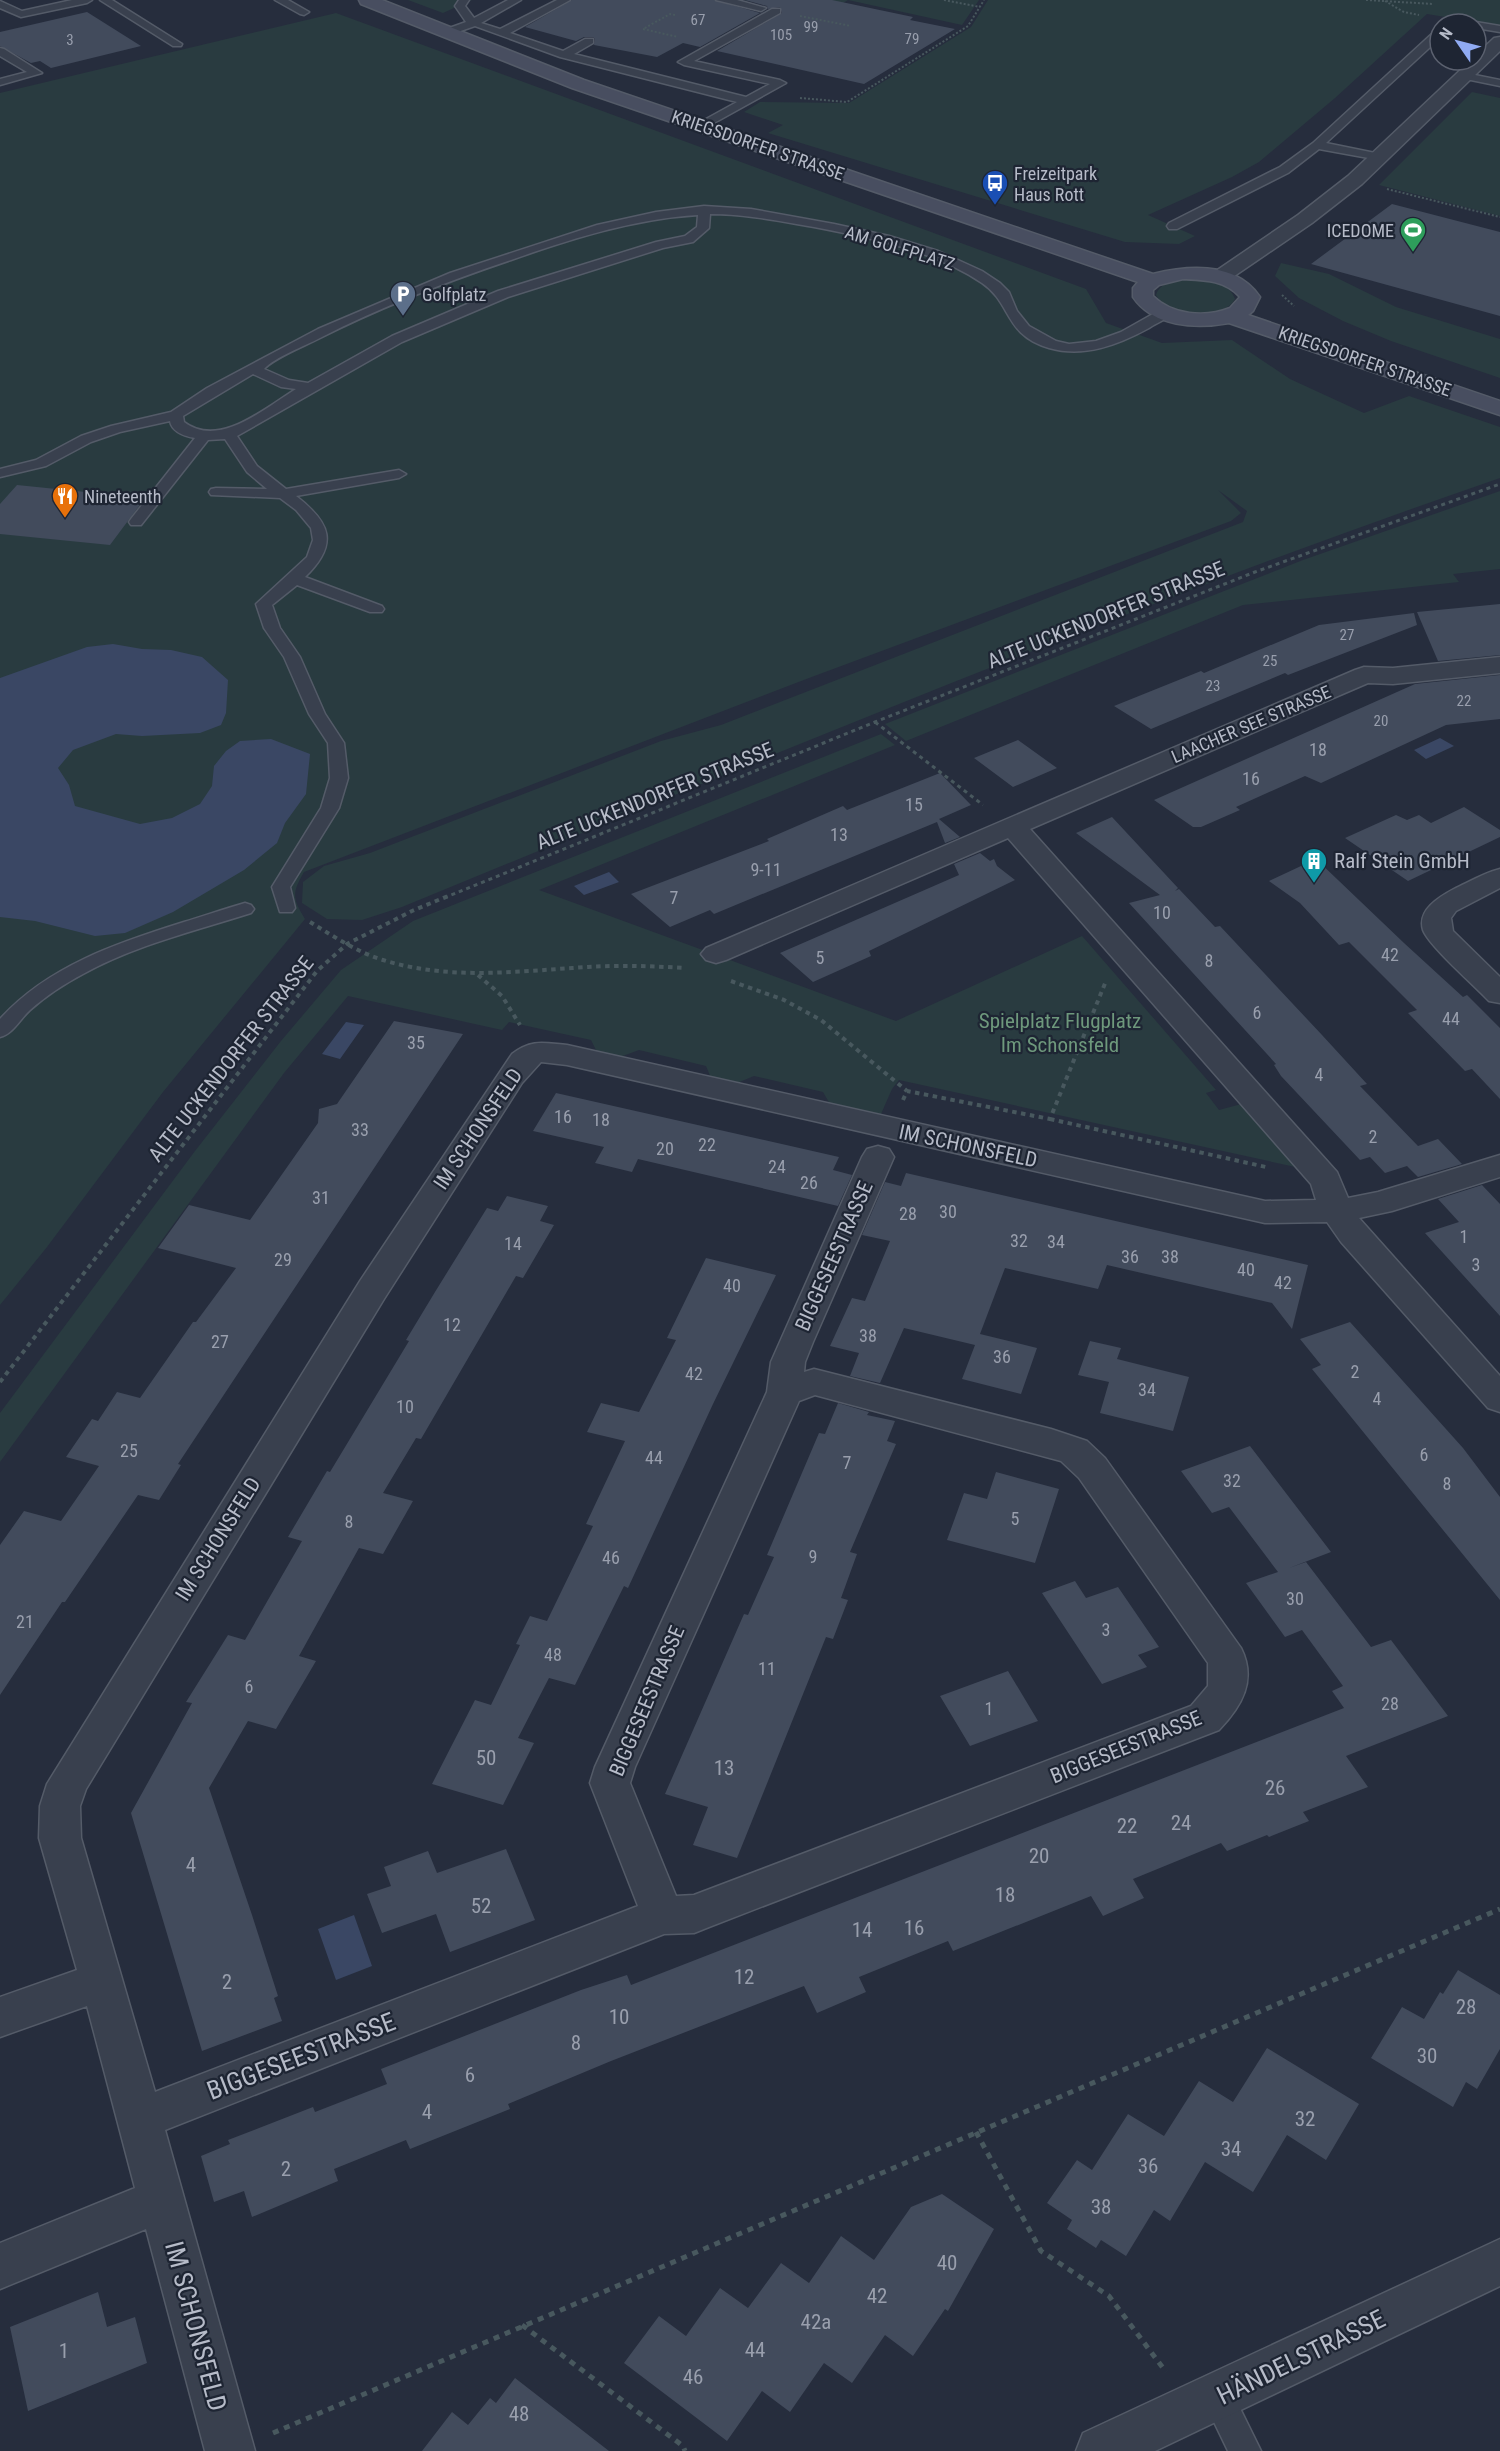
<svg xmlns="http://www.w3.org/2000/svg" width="1500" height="2451" viewBox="0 0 1500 2451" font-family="'Roboto Condensed',sans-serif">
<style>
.green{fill:#293b40}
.water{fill:#3a4764}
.building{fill:#424b5c}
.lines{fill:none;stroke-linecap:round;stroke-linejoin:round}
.service-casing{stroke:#545b68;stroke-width:3}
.minor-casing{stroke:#545b68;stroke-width:3}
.tertiary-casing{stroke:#545b68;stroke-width:3}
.secondary-casing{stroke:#545b68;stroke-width:3}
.path-far3{stroke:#48585e;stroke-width:2;stroke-dasharray:2 2;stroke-linecap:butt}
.path-far2{stroke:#48585e;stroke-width:3;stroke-dasharray:4 4;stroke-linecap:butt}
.path-far1{stroke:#48585e;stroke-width:4;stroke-dasharray:4.5 4.5;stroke-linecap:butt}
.path{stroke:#48585e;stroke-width:5;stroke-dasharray:6 6;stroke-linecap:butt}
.service{fill:#39404e;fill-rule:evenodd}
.minor{fill:#39404e;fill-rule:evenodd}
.tertiary{fill:#39404e;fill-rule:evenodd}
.secondary{fill:#484e60;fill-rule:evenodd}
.labels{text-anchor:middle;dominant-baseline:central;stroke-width:4.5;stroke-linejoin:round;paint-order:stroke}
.far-number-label{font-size:15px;fill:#999fad}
.far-street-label{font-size:18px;fill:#b6bbc8;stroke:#1e2533}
.far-poi-label{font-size:18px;fill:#b6bbc8;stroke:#1e2533;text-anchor:start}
.number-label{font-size:18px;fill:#999fad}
.street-label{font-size:21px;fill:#b6bbc8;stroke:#1e2533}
.poi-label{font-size:21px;fill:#b6bbc8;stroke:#1e2533;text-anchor:start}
.park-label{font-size:21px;fill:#6e987c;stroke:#1e2533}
.near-number-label{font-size:21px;fill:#999fad}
.near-street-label{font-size:26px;fill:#b6bbc8;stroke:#1e2533}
</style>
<rect width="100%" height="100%" fill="#262d3d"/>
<path class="green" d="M408,0H472L443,13Z
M744,0H979L962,25L848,0L822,16Z
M988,0H1500V26L1427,14L1335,98L1259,162L1232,177L1148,215L1195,236L1179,244L1125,242L768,133L783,125L744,112L760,102L849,103L971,27Z
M336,13L1086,289L1106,323L1162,343L1232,340L1290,379L1364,413L1409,396L1500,427V478C1128,606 765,758 402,907L362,920L327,919L302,903L303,882L324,866L370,853L661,741L721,725L1243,522L1247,511L1218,490L1241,513L1231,521L809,678L304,872C292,893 292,898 305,919L163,1092L47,1247L0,1305V93Z
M1472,92L1500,98V216L1379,185Z
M1281,263L1329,274L1396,307L1500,339V378L1391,341L1343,321L1299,298L1275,276Z
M1195,279C1210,281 1230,283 1235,299C1224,321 1167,316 1156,295C1161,279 1182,280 1195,279Z
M1500,491V569L1453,574L1459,582L1243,605L906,741L885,724L1303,560Z
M881,734L895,745L539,890L896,1021L1082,936L1216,1090L1206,1093L1219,1110L1245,1103L1300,1168L899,1080L892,1089L881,1114L830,1104L823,1092L754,1076L737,1083L711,1078L706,1066L639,1050L620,1057L597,1052L591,1040L509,1022L502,1030L348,996L284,1073L0,1462V1413L195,1151L281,1041L341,970L413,921Z"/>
<path class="water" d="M113,644L142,649L171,650L202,657L228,680L226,713L221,725L200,733L142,736L116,734L73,750L58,768L69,785L75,806L140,824L172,818L200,804L212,786L214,766L226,751L240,741L271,739L310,754L306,794L285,823L277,843L244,870L173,912L125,933L95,936L35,921L0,917V678L87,647Z
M1440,738L1454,746L1426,759L1414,750Z
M609,872L619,882L584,895L574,886Z
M346,1022L364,1025L340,1059L322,1054Z
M354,1915L372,1966L336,1980L318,1929Z"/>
<path class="building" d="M572,0H714L760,13L700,47L683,43L657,57L594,45L595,39L593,37H584L576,41L525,27Z
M745,0H832L913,17L910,20L955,29L864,84L717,51L782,13L780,7L768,9L767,6Z
M87,12L141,46L51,68L40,61L31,63L0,46V32Z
M1392,204L1500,232V316L1311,264Z
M17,485L145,498L110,545L0,534V504Z
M1500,604V655L1438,661L1417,612Z
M1414,613L1417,625L1288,675L1285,673L1151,729L1114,706L1201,671L1204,673L1319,625Z
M1500,675V719L1446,725L1321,783L1305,776L1236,807L1240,810L1201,827H1193L1154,800L1415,684Z
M1018,740L1057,768L1013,787L974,758Z
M940,773L971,805L939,819L960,837L945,843L937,822L714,914L710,910L670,927L631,894L769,841L767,839L843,806L847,810Z
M1464,807L1500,830V837L1408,881L1345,838L1396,815L1407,820L1419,815L1431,823Z
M1112,817L1178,888L1175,891L1179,889L1215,927L1220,926L1322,1035L1367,1084L1360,1086L1418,1146L1438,1139L1462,1164L1418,1177L1407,1166L1385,1173L1370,1157L1360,1160L1281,1076L1274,1065L1276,1064L1129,903L1160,895L1076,833Z
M980,853L990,861L994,859L997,866L1015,880L869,951L871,956L813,982L780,953L959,875L954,864Z
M1316,859L1404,943L1463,997L1467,995L1500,1028V1099L1472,1069L1465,1071L1408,1013L1417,1010L1349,942L1339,945L1300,903L1269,881Z
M394,1021L463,1034L178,1464L181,1465L159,1500L138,1495L65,1602H62L0,1695V1545L24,1511L61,1521L99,1466L66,1457L92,1419L98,1421L117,1392L140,1398L193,1322H196L236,1268L158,1248L189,1205L250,1220L318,1123L319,1109L337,1104Z
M556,1093L839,1157L833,1170L852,1175L838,1206L638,1159L632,1172L595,1163L604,1147L533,1131Z
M906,1173L1308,1265L1292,1329L1272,1303L1107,1265L1098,1289L1005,1268L980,1334L1037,1348L1021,1394L962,1379L975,1345L904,1328L880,1383L850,1376L859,1353L830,1346L852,1298L865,1301L890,1241L862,1235L885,1182L901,1186Z
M1482,1185L1500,1204V1316L1425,1233L1459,1222L1438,1199Z
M507,1196L548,1206L540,1221L554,1225L523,1278L516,1276L421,1439L416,1438L383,1493L413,1501L383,1554L359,1548L299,1656L316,1661L276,1729L248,1721L209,1788L252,1915L278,1996L274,1998L282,2021L202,2051L131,1813L192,1703L186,1702L228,1635L245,1640L302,1541L288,1537L327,1471L330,1472L409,1341L406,1340L435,1292L487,1208L498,1211Z
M706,1258L776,1275L713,1404L628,1588L624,1586L575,1685L549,1678L518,1738L534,1743L503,1805L432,1784L475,1700L491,1705L520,1645L516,1644L530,1616L547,1621L593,1526L586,1524L625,1441L587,1432L601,1403L639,1412L676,1340L667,1338Z
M1350,1322L1463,1448L1500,1497V1600L1312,1369L1321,1365L1300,1339Z
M1090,1341L1121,1348L1117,1359L1189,1377L1173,1431L1100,1413L1109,1382L1078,1375Z
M838,1403L869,1412L867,1415L895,1421L887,1441L896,1444L850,1552L857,1554L841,1598L848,1600L833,1639L826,1637L737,1858L693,1845L708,1807L665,1794L744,1614L748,1615L774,1557L767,1555L819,1433L825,1434Z
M1250,1446L1331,1552L1289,1568L1306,1562L1371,1647L1391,1640L1448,1716L1346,1756L1368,1787L1303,1812L1309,1821L1269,1837L1267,1835L1227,1851L1221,1843L1133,1879L1144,1898L1103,1916L1091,1896L953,1951L948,1941L859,1977L866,1992L817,2013L804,1986L611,2061L508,2104L510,2109L410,2149L406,2140L334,2169L338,2181L252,2217L244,2191L214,2202L201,2156L230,2144L228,2140L313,2107L315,2112L387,2084L381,2069L581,1990L627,1975L631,1985L1344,1708L1332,1691L1343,1686L1302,1630L1285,1637L1246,1583L1278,1572L1229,1507L1212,1513L1181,1471Z
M996,1472L1059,1489L1035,1563L947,1540L964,1493L987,1499Z
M1075,1581L1086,1598L1118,1587L1159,1647L1138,1655L1147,1667L1102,1684L1042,1593Z
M1008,1671L1038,1721L970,1746L940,1696Z
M506,1849L535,1920L450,1952L436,1914L382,1933L367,1894L391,1886L384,1867L428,1851L437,1873Z
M1458,1970L1500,1995V2049L1477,2089L1466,2082L1453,2107L1371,2058L1402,2007L1424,2019L1440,1992L1443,1994Z
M1267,2048L1359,2104L1326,2160L1287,2135L1253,2192L1205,2162L1170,2221L1154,2210L1126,2256L1101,2240L1096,2248L1067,2229L1072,2220L1047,2203L1077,2160L1092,2170L1128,2114L1164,2136L1199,2081L1233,2102Z
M942,2194L994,2229L948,2311L945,2309L913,2356L885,2335L852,2383L824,2363L790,2412L762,2391L727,2441L624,2363L659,2316L686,2336L720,2288L748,2308L781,2263L809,2283L841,2236L874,2260L911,2207Z
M98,2292L107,2327L135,2317L147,2363L28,2411L10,2327Z
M515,2378L609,2451H422L452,2412L468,2425L490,2398L496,2403Z"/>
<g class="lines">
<g class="service-casing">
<path id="service" d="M72,0H92L87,3L21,17L0,8V1L22,11Z
M100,0H112L182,44L181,46H173Z
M275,0H288L309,12L304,15L300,14Z
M459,0H469L465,6L474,18L508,0H521L481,23L500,29L557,0H570L510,33L563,51L585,39H593V43L574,54L746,97L770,84L684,65L678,62L772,9H780V13L694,61L780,80L786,83L705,128H697V124L737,102L560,57L475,26L449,35H441V31L466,22L455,6Z
M716,0H737L766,8L761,11Z
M1452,18L1500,26V32L1476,28V24H1444Z
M1440,29V38L1326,143L1385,155V161L1319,149L1288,173L1177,229H1169L1167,226L1169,223L1280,167L1313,143L1436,30Z
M0,48L4,49L42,73L0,85V79L27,72L0,56Z
M1465,73L1500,80V86L1461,78V74Z
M704,206L751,209L834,224L889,236L938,251L982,271L1000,283L1009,292L1017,311L1029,326L1056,341L1069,344L1096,341L1121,332L1160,310H1170L1172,313C1166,320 1156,323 1149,328C1118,345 1084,358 1049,348C1004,335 1012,303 982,283C933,250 871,238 814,227C779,221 745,214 710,214L709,228L693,242L663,248L508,297L402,342L237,436L257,466L286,489L399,470L406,474L399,478L296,496C331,523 339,544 305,577L382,606L384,609L382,612H370L297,585L272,605L280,628L300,657L325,714L344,743L348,778L339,808L290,887L295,908L292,912H280L272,887L321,808L330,778L328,743L309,714L284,657L264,628L256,604L307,557L313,540L311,528L296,510L280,498L211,495L209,492L211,489L216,488L267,489L247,472L225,439L208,440L141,525H131L129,522L131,519L195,438C184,436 172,432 170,421L120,432L91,442L46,466L0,477V469L36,460L81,436L111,426L171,412L207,388L318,329L450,273L597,225L656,212ZM698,215L697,227L685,236L656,242L498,291L392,336L308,383L289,380L264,369C275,357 305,346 320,338C381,307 446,282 511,260C571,239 633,219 698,215ZM253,374L281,387L296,389C265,408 219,449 184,422L183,416Z
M245,903L251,905L254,909L251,913C195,931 135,945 83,974C64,984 46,996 30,1010C20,1019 13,1034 0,1037V1019C48,966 117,943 184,922C204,916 224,909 245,903Z
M1218,2381L1229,2386L1261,2451H1228L1202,2397L1207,2386Z"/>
</g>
<g class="minor-casing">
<path id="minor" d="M1500,657V673L1393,684L1368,683L1030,829L1337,1172L1348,1198L1378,1192L1500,1155V1177L1392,1211L1359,1218L1500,1376V1412L1488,1408L1341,1242L1327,1222L1265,1223L567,1065L541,1062L522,1083L384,1299L86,1789L80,1806L81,1838L155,2092L638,1906L590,1783L595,1767L767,1392L771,1362L862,1157L867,1149L878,1146L889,1149L894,1157L813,1342L805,1362L804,1372L814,1369L1051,1429L1087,1441L1105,1458L1241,1648C1257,1680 1242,1706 1219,1730L709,1927L694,1933L664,1934L165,2130L255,2451H205L146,2229L0,2289V2243L135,2188L87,2006L0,2037V1997L77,1970L39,1838L40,1806L47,1784L360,1281L512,1054C532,1039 543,1043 567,1045L1265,1201L1316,1200L1311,1184L1008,838L726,960L716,963L706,960L701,954L706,948L1355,670L1364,667L1393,668ZM815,1395L1061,1461L1079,1478L1208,1663V1686L1191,1706L694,1895L676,1896L630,1783L635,1767L799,1401Z
M1500,869V888L1456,911L1451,918L1453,931L1500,977V1003L1489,1001C1475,986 1429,946 1423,930C1417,910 1439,897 1454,889C1469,882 1484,873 1500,869Z
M1500,2239V2286L1155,2451H1076L1083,2433Z"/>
</g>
<g class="tertiary-casing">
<path id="tertiary" d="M1500,37V51L1362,184L1312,223L1227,281H1213L1210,277L1213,273L1298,215L1348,176L1471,60H1476V55L1494,38Z"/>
</g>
<g class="secondary-casing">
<path id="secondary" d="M359,0H382L584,80L1153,274C1190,265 1236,262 1260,297L1253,311L1248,315L1500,401V415L1229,323C1196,329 1153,327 1133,297V288L1138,282L572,88L361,4ZM1183,279C1204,280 1225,280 1240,297L1230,308C1205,318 1172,315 1153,296V290L1159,285Z"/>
</g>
<path class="path-far3" d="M944,0L980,7
M1366,0L1433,4
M1385,1L1404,12L1419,15
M675,15L670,14L643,29L678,37
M800,16L851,26
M800,98L847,102L968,26L984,0
M1387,189L1500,217
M1282,295L1294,306"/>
<path class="path-far2" d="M875,722L983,805
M444,898L875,722L1255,572L1500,484"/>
<path class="path-far1" d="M310,922C333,936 357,952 383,960C450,981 519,971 588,967C620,965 652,966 684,968
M478,975L502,996L520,1025
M731,981L784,1000L821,1020L907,1091
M903,1100L907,1091L1050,1119L1106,981
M1050,1119L1266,1167
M0,1382L317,971L347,944L412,911L448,896"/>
<path class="path" d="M976,2132L1041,2251L1109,2296L1166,2372
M522,2325L683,2446L685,2451
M273,2433L1500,1909"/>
<use href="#service" class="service"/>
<use href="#minor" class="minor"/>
<use href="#tertiary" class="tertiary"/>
<use href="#secondary" class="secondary"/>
</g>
<defs>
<g id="bus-pin" transform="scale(1.35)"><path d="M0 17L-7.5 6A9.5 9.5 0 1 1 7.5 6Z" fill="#1a4fb4" stroke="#1e2533"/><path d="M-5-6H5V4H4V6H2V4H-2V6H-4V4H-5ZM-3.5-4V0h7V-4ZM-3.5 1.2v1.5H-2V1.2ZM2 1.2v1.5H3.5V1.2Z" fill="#fff"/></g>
<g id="stadium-pin" transform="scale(1.35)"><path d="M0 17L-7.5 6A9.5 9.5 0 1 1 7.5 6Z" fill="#2e9e5b" stroke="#1e2533"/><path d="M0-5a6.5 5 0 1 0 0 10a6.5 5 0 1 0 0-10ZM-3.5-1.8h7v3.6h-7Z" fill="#fff"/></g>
<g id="parking-pin" transform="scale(1.35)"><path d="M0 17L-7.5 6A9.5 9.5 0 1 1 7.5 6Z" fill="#5c6f8a" stroke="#1e2533"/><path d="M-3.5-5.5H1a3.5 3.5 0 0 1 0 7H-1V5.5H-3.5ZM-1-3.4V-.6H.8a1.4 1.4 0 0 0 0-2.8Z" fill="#fff"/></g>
<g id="restaurant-pin" transform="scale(1.35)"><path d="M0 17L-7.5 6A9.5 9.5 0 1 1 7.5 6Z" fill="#e8710a" stroke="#1e2533"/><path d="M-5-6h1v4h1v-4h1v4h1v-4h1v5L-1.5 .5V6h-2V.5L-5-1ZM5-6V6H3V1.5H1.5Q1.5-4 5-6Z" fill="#fff"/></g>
<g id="building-pin" transform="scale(1.35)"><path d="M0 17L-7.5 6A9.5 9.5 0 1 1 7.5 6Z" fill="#0f9aa8" stroke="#1e2533"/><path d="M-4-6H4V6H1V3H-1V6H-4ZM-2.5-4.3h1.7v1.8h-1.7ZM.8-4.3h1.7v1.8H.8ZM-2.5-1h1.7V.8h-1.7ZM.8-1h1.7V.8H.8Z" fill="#fff"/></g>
</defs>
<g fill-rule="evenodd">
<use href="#bus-pin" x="995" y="183"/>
<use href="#stadium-pin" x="1413" y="230"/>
<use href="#parking-pin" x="403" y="294"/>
<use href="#restaurant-pin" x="65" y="496"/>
<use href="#building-pin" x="1314" y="861"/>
</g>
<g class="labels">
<g class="far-number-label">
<text x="698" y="20">67</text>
<text x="811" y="27">99</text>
<text x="781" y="35">105</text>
<text x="912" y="39">79</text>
<text x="70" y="40">3</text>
<text x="1347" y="635">27</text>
<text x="1270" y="661">25</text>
<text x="1213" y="686">23</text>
<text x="1464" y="701">22</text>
<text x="1381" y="721">20</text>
</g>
<g class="far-street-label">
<text transform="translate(758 145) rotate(19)">KRIEGSDORFER STRASSE</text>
<text transform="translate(900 248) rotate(17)">AM GOLFPLATZ</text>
<text transform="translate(1365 361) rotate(19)">KRIEGSDORFER STRASSE</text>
<text transform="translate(1251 724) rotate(-23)">LAACHER SEE STRASSE</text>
</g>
<g class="far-poi-label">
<text x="1014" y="173">Freizeitpark<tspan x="1014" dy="21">Haus Rott</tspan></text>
<text x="1394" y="230" text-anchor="end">ICEDOME</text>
<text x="422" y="294">Golfplatz</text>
<text x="84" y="496">Nineteenth</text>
</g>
<g class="number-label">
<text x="1318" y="749">18</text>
<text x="1251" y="778">16</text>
<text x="914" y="804">15</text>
<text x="839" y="834">13</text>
<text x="766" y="869">9-11</text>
<text x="674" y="897">7</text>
<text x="1162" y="912">10</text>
<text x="1390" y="954">42</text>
<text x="820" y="957">5</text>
<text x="1209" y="960">8</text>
<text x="1257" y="1012">6</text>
<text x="1451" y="1018">44</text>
<text x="416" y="1042">35</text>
<text x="1319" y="1074">4</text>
<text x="563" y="1116">16</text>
<text x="601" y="1119">18</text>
<text x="360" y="1129">33</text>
<text x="1373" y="1136">2</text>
<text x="707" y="1144">22</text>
<text x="665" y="1148">20</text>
<text x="777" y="1166">24</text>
<text x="809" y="1182">26</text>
<text x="321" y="1197">31</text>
<text x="948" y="1211">30</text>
<text x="908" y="1213">28</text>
<text x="1464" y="1236">1</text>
<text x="1019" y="1240">32</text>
<text x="1056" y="1241">34</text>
<text x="513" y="1243">14</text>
<text x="1130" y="1256">36</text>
<text x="1170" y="1256">38</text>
<text x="283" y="1259">29</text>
<text x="1476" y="1264">3</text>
<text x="1246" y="1269">40</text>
<text x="1283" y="1282">42</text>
<text x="732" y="1285">40</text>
<text x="452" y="1324">12</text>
<text x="868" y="1335">38</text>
<text x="220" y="1341">27</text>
<text x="1002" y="1356">36</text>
<text x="1355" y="1371">2</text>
<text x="694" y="1373">42</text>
<text x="1147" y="1389">34</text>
<text x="1377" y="1398">4</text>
<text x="405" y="1406">10</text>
<text x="129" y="1450">25</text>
<text x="1424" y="1454">6</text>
<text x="654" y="1457">44</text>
<text x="847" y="1462">7</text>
<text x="1232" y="1480">32</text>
<text x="1447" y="1483">8</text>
<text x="1015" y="1518">5</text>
<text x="349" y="1521">8</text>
<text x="813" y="1556">9</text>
<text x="611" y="1557">46</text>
<text x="1295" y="1598">30</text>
<text x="25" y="1621">21</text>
<text x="1106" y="1629">3</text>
<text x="553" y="1654">48</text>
<text x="767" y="1668">11</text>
<text x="249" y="1686">6</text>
<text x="1390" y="1703">28</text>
<text x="989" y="1708">1</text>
</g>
<g class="street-label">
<text transform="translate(1106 615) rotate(-22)">ALTE UCKENDORFER STRASSE</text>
<text transform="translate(655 796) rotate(-22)">ALTE UCKENDORFER STRASSE</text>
<text transform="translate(231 1059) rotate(-52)">ALTE UCKENDORFER STRASSE</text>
<text transform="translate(478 1129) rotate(-56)">IM SCHONSFELD</text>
<text transform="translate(968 1146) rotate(12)">IM SCHONSFELD</text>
<text transform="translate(834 1256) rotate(-66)">BIGGESEESTRASSE</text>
<text transform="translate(218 1539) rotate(-58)">IM SCHONSFELD</text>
<text transform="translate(647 1701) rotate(-67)">BIGGESEESTRASSE</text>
<text transform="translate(1126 1747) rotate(-22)">BIGGESEESTRASSE</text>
</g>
<g class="poi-label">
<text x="1334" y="861">Ralf Stein GmbH</text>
</g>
<g class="park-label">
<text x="1060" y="1021">Spielplatz Flugplatz<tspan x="1060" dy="24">Im Schonsfeld</tspan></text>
</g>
<g class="near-number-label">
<text x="486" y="1758">50</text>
<text x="724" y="1768">13</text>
<text x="1275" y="1788">26</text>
<text x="1181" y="1823">24</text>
<text x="1127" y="1826">22</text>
<text x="1039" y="1856">20</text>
<text x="191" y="1865">4</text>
<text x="1005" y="1895">18</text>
<text x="481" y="1906">52</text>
<text x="914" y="1928">16</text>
<text x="862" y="1930">14</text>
<text x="744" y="1977">12</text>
<text x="227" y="1982">2</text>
<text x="1466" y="2007">28</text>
<text x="619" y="2017">10</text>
<text x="576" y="2043">8</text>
<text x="1427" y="2056">30</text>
<text x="470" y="2075">6</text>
<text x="427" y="2112">4</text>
<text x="1305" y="2119">32</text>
<text x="1231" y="2149">34</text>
<text x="1148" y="2166">36</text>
<text x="286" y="2169">2</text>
<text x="1101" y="2207">38</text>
<text x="947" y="2263">40</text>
<text x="877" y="2296">42</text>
<text x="816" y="2322">42a</text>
<text x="755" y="2350">44</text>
<text x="64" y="2351">1</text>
<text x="693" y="2377">46</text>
<text x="519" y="2414">48</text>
</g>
<g class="near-street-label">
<text transform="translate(301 2056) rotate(-21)">BIGGESEESTRASSE</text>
<text transform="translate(196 2326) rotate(75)">IM SCHONSFELD</text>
<text transform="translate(1301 2357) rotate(-26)">HÄNDELSTRASSE</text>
</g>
</g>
<g transform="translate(1458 42) rotate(305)"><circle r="28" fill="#1e2533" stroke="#5b616f" stroke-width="1.5"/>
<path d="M0-4.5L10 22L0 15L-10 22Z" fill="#90abf3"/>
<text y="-9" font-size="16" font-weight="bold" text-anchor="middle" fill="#b6bbc8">N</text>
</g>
</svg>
